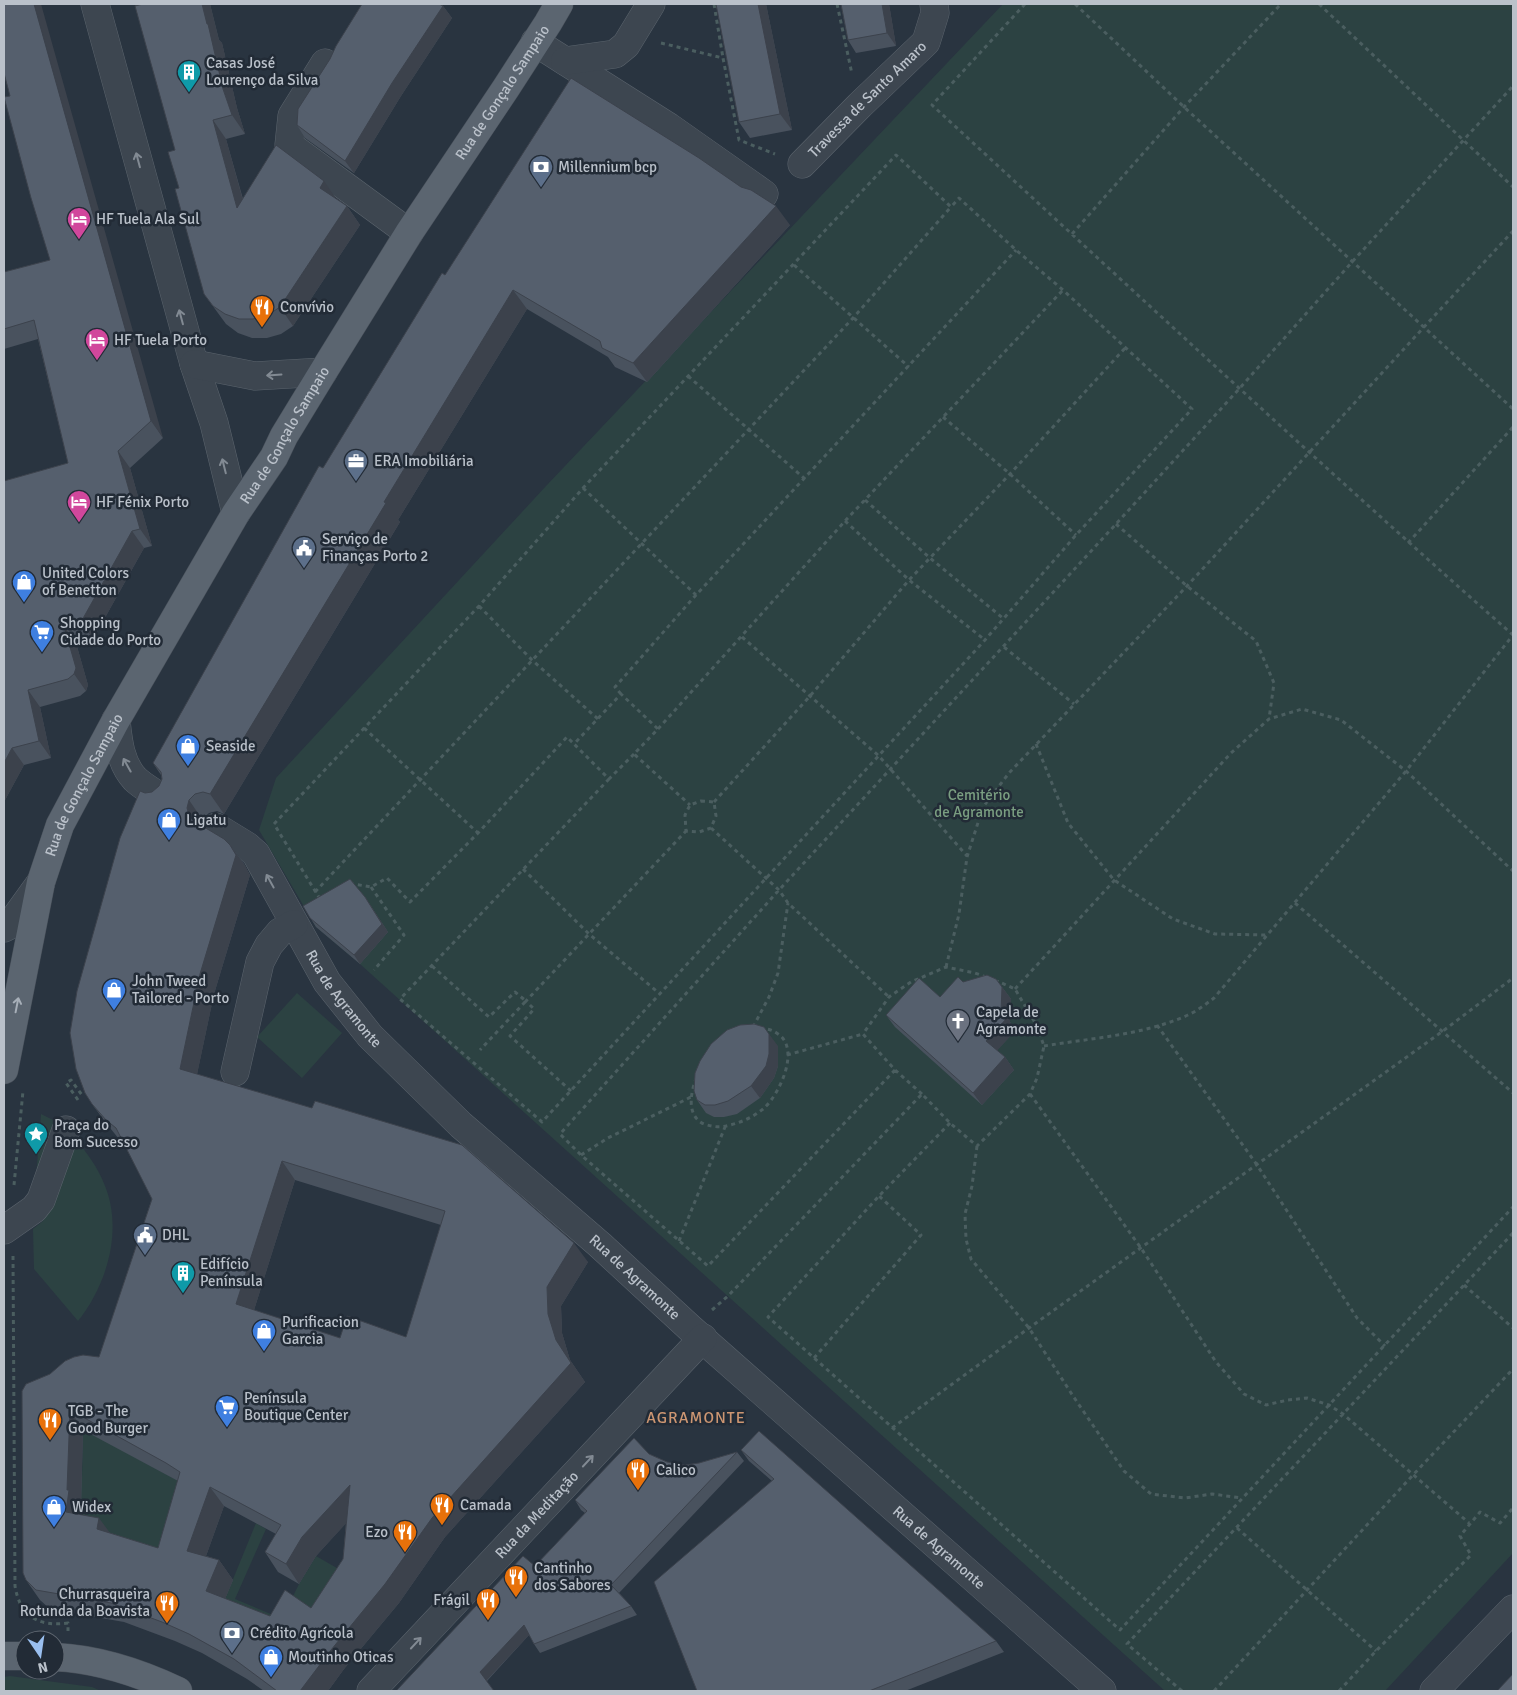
<svg xmlns="http://www.w3.org/2000/svg" width="1517" height="1695" viewBox="0 0 1517 1695" font-family="Signika,sans-serif">
<style>
.green{fill:#2c4242}
.lines{fill:none;stroke-linecap:round;stroke-linejoin:round}
.minor-casing{stroke:#5b646d;stroke-width:29}
.major-casing{stroke:#474f59;stroke-width:29}
.path{stroke:#4b5e60;stroke-width:3;stroke-dasharray:4 4;stroke-linecap:butt}
.minor{stroke:#3d4650;stroke-width:28}
.major{stroke:#5b6570;stroke-width:28}
.wall{fill:#49525e;fill-rule:evenodd}
.shaded-wall{fill:#3c424c}
.building{fill:#555f6d;stroke:#3c424c;fill-rule:evenodd}
.oneway{stroke:#828a93}
.oneway2{stroke:#a7afb8}
.labels{text-anchor:middle;dominant-baseline:central;stroke-width:5;stroke-linejoin:round;paint-order:stroke}
.poi-label{font-size:15px;fill:#bac1ca;stroke:#222b36;text-anchor:start}
.street-label{font-size:15px;fill:#bac1ca;stroke:#222b36}
.park-label{font-size:15px;fill:#7a9e81;stroke:#222b36}
.neighbourhood-label{font-size:16px;letter-spacing:1px;fill:#cd9672;stroke:#222b36}
</style>
<rect width="100%" height="100%" fill="#293440"/>
<path class="green" d="M1003,4H1513V1553L1385,1691H1165L360,964L316,927L259,830L276,778L547,485Z
M297,993L342,1033L302,1078L257,1037Z
M41,1114L59,1123L35,1191Z
M74,1137C86,1152 98,1167 105,1186C123,1230 107,1285 78,1321L34,1269L33,1229L43,1221Z
M83,1429L195,1490L171,1567L62,1509L82,1476Z
M256,1523L266,1529L235,1599L273,1615L267,1629L220,1611Z
M316,1556L356,1579L272,1639L299,1584Z
M10,1676L92,1687L101,1691H4V1677Z"/>
<g class="lines">
<g class="minor-casing">
<g id="minor">
<path d="M95,4L194,364L214,423L236,513"/>
<path d="M535,42L669,127L764,194"/>
<path d="M565,61L615,54L626,45L651,4"/>
<path d="M325,63L292,116L289,145L409,233"/>
<path id="s1" d="M802,164L860,105L926,42L935,13L934,4"/>
<path d="M194,364L255,376L323,372"/>
<path d="M116,720C118,740 120,763 135,779C142,786 152,791 160,797"/>
<path id="s2" d="M216,827L247,846L256,854L327,982L370,1036L461,1125L600,1245L691,1329L1102,1691"/>
<path d="M4,928L10,925L41,882"/>
<path d="M235,1072L260,962L269,945L280,932L294,924"/>
<path d="M4,1230L34,1209L41,1200L66,1130"/>
<path id="s3" d="M371,1691L703,1338"/>
<path d="M1434,1691L1513,1609"/>
</g>
</g>
<g class="major-casing">
<g id="major">
<path id="s4" d="M4,1070L41,882L60,825L116,720L236,513L274,457L284,436L323,372L409,233L506,88L548,23L559,4"/>
<path d="M4,1656H25"/>
<path d="M55,1657C98,1659 140,1673 178,1691"/>
</g>
</g>
<path class="path" d="M714,4L723,58
M837,4L852,74
M1025,4L932,105C1125,283 1317,462 1513,635
M1075,4L1184,107L1513,409
M1319,4L1513,187
M661,43L723,58L739,140L775,154
M1072,234L1184,107L1281,4
M794,265L909,367
M688,376L805,479
M943,417L1010,474L1076,535
M583,488L696,595
M865,500L930,558L1004,619
M845,521L909,580L985,640
M1116,524L1187,586L1256,641L1274,683L1269,719
M1408,543L1513,427
M479,606L532,660L598,719
M742,637L879,756L967,856
M1004,647L1074,704
M621,694L615,687L696,595L1016,250
M364,728L478,833
M658,729L845,521L1063,290
M1036,744L1068,823L1114,880L1173,919L1215,934L1267,935
M634,754L609,779L574,744L621,694L658,729L634,754L690,805
M701,801L714,802L716,816L711,828L699,832L686,831L685,815L690,805Z
M714,802L810,696L909,580L1010,474L1126,347
M711,828L779,890L788,903L889,997
M523,869L589,934L660,994
M350,885L354,884L371,887L387,878L410,902L478,833L567,737L574,744
M371,887L404,935L374,970
M315,892L854,317L951,207
M320,899L274,824L479,606L583,488L896,155L951,207L959,198L1016,250L1063,290L1192,409L1076,535L985,640L542,1122L400,999L609,779
M1295,903L1513,1093
M432,966L489,1017L515,992L526,1001L480,1050
M946,967L959,914L967,857L983,807L1009,773L1187,586L1424,327L1513,231
M1015,989L1231,753L1269,719L1302,709L1341,720L1406,771L1513,871
M1157,1025L1257,1165L1357,1318L1385,1346
M753,1027L769,997L778,973L788,903
M752,1028C762,1028 770,1028 778,1034C801,1049 779,1095 764,1108C754,1117 742,1122 730,1125C721,1128 713,1127 704,1124C677,1112 699,1064 713,1050C723,1038 738,1033 752,1028Z
M1044,1046C1092,1038 1144,1035 1188,1015C1197,1011 1206,1004 1214,998L1406,771L1513,635
M787,1055L863,1034
M895,1070L708,1266L581,1155L560,1134L779,890L1116,524L1239,389L1352,262L1513,86
M571,1091L510,1036L534,1009L526,1001L686,831
M922,1094L895,1070L863,1034L889,997L911,982L946,967L975,973L986,977
M1030,1094L1141,1248L1216,1362L1244,1394L1266,1405L1288,1400L1307,1398L1329,1405L1343,1414L1469,1523
M78,1100L66,1083L71,1080L82,1095
M950,1123L879,1196L768,1317L1120,1630L1513,1207
M977,1146L972,1186L965,1214L966,1239L971,1259L1029,1328L1073,1396L1124,1471L1151,1494L1185,1498L1212,1494L1242,1498
M581,1155L608,1138L691,1097
M14,1185L23,1091
M679,1241L725,1127
M13,1256L15,1586C20,1617 39,1627 68,1623V1631
M1464,1285L1513,1328
M712,1310L728,1296L922,1094L950,1123L977,1146L1030,1094L1037,1078L1044,1046L1037,1026L1015,989L997,981
M814,1358L921,1235L879,1196
M892,1428L1029,1328L1443,1031L1513,978
M1237,1528L1376,1651
M1182,1691L1127,1644L1513,1233
M1214,1691L1413,1475L1513,1369
M1339,1691L1376,1651L1471,1555L1460,1536L1480,1512L1500,1523L1513,1508"/>
<use href="#minor" class="minor"/>
<use href="#major" class="major"/>
</g>
<path class="wall" d="M143,4H210L219,40L222,43L237,108L245,134L226,139L243,199H337L347,206L360,225L293,326L281,334L267,338H252L238,333L226,324L204,294L179,188L175,150Z
M716,4H766L792,130L750,138L739,122Z
M841,4H889L896,46L856,53L848,40Z
M443,6L452,18L401,96L354,173L305,138L297,125Z
M790,225L647,382L615,367L608,357L527,309L398,520L400,522L224,814L217,811L209,813L202,819L201,825L230,845L244,864L250,875L214,994L197,1074L588,1262L561,1306L562,1333L570,1360L585,1382L445,1537L399,1603L344,1669L328,1691H264L247,1679L202,1653L175,1641L124,1622L50,1609L40,1600L26,1580L22,1391L99,1357L152,1199L123,1142L119,1139L106,1123L92,1104L145,793L152,792L159,786L162,779L161,775L153,763L323,468L445,275ZM295,1180L441,1225L406,1337L340,1338L254,1310ZM83,1430L178,1481L158,1548L110,1533L82,1515L83,1509L81,1506ZM224,1506L276,1534L265,1552L278,1572L299,1584L316,1556L346,1523L343,1559L311,1608L270,1616L225,1599L233,1580L219,1560L206,1556Z
M50,260L163,438L130,468L152,546L144,548L93,639L76,643L88,685L86,691L80,696L40,707L51,758L24,765L4,802V481L68,463L38,339L4,349V272Z
M365,897L388,932L360,964L316,927L303,906Z
M996,979L1011,999L1010,1022L1016,1030L997,1050L1005,1057L1014,1070L982,1105L895,1027L886,1015L940,997L963,982Z
M778,1046V1066L774,1078L760,1098L737,1114L724,1117H714L706,1113L697,1100Z
M741,1450L996,1641L1004,1652L905,1691H697L772,1481L749,1461Z
M737,1452L744,1461L619,1593L631,1606L637,1615L540,1653L534,1644L529,1635L487,1681L396,1691L535,1566L585,1513L581,1510L575,1500L649,1454L667,1462L685,1465L699,1463Z"/>
<path class="shaded-wall" d="M34,4H41L163,438L151,421Z
M202,4H210L219,40L222,43L237,108L245,134L232,115L223,89Z
M758,4H766L792,130L780,114Z
M882,4H889L896,46L887,33Z
M443,6L452,18L401,96L354,173L345,161L392,83Z
M213,120L226,139L250,226L237,208Z
M324,181L337,200L320,188Z
M347,206L360,225L293,326L280,307Z
M776,206L790,225L647,382L633,363Z
M513,290L527,309L398,520L400,522L224,814L210,794L384,502Z
M118,451L130,468L152,546L140,529Z
M132,531L144,548L93,639L81,622Z
M64,626L76,643L88,685L86,691L74,674Z
M28,690L40,707L51,758L39,741Z
M12,748L24,765L4,802V763Z
M189,800L202,819L200,827L189,815L187,808Z
M230,845L244,864L250,875L214,994L194,1089L180,1069L200,974Z
M365,897L388,932L360,964L354,955Z
M1002,987L1011,999L1010,1022L1016,1030L995,1053L986,1041L1001,1012Z
M769,1034L778,1046V1066L774,1078L760,1098L751,1086Z
M1005,1057L1014,1070L982,1105L973,1093Z
M282,1161L295,1180L250,1323L236,1304Z
M574,1243L588,1262L561,1306L562,1333L570,1360L585,1382L445,1537L399,1603L344,1669L328,1691H300L548,1314L547,1287Z
M70,1410L83,1430L81,1506L83,1509L79,1531L66,1512Z
M350,1485L364,1504L316,1556L299,1584L286,1564L302,1537Z
M210,1487L224,1506L201,1570L187,1551Z
M99,1518L113,1537L97,1529Z
M219,1560L233,1580L220,1611L206,1591Z
M524,1625L530,1634L486,1681L480,1672Z"/>
<path class="building" d="M4,4H34L151,421L118,451L140,529L132,531L81,622L64,626L76,668L74,674L68,679L28,690L39,741L12,748L4,763V481L68,463L34,320L4,329V272L50,260L31,198L4,97L10,96L4,73Z
M143,4H202L207,24H208L223,89L232,115L213,120L237,208L276,145L324,181L320,188L347,206L280,307L268,315L253,319H239L225,314L213,306L204,294L175,189L179,188L168,152L175,150L135,6Z
M362,4H439L443,6L392,83L345,161L297,125L298,109L330,59L336,46Z
M716,4H758L780,114L739,122Z
M841,4H882L887,33L848,40Z
M571,78L699,158L741,187L751,190L776,206L633,363L602,348L600,341L513,290L384,502L386,503L210,794L203,792L195,794L189,800L187,808L189,815L194,821L224,839L230,845L236,855L200,974L180,1069L312,1108L315,1101L462,1145L574,1243L547,1287L548,1314L556,1340L571,1363L432,1518L385,1584L331,1650L300,1691H277L234,1659L189,1634L162,1622L111,1603L36,1590L26,1580L23,1573L22,1391L26,1384L50,1374L65,1361L74,1357L83,1355L99,1357L152,1199L116,1128L106,1120L92,1104L85,1093L76,1069L70,1033L77,991L120,838L140,791L145,793L152,792L159,786L162,779L161,772L153,763L319,466L323,468L442,273L445,275ZM282,1161L445,1211L406,1337L347,1316L340,1338L236,1304ZM70,1410L166,1463L180,1472L158,1548L97,1529L99,1518L66,1512L69,1490H67ZM350,1485L343,1559L311,1608L285,1590L270,1616L206,1591L219,1560L187,1551L210,1487L281,1525L265,1552L286,1564L302,1537Z
M350,879L365,897L382,924L354,955L310,918L303,906Z
M987,975L996,979L1002,987L1001,1012L1007,1018L986,1041L1005,1057L973,1093L886,1015L919,978L940,997L958,977L963,982Z
M754,1024L764,1027L769,1034V1054L766,1066L751,1086L728,1101L715,1105H705L697,1100L694,1091L695,1073L700,1061L711,1044L727,1030L740,1025Z
M759,1431L996,1641L869,1691H697L654,1582L774,1479L741,1450Z
M634,1438L649,1454L667,1462L685,1465L699,1463L737,1452L611,1585L631,1606L534,1644L524,1625L480,1672L494,1691H396L523,1556L535,1566L587,1511L575,1500Z
M1513,1674V1691H1497Z"/>
<defs><path id="oneway-shaft" d="M-6 0H5M1.5-3L5.5 0L1.5 3" fill="none" stroke-width="1.6" stroke-linecap="round" stroke-linejoin="round" transform="scale(1.25)"/></defs>
<g class="oneway">
<use href="#oneway-shaft" transform="translate(138 160) rotate(-105)"/>
<use href="#oneway-shaft" transform="translate(181 317) rotate(-105)"/>
<use href="#oneway-shaft" transform="translate(274 375) rotate(176)"/>
<use href="#oneway-shaft" transform="translate(224 466) rotate(-104)"/>
<use href="#oneway-shaft" transform="translate(127 765) rotate(-119)"/>
<use href="#oneway-shaft" transform="translate(270 881) rotate(-119)"/>
<use href="#oneway-shaft" transform="translate(588 1461) rotate(-47)"/>
<use href="#oneway-shaft" transform="translate(416 1643) rotate(-47)"/>
</g>
<use class="oneway2" href="#oneway-shaft" transform="translate(17 1005) rotate(-79)"/>
<defs>
<g id="building-pin" transform="scale(1.25)"><path d="M0 17L-7.5 6A9.5 9.5 0 1 1 7.5 6Z" fill="#0f9aa8" stroke="#222b36"/><path d="M-4-6H4V6H1V3H-1V6H-4ZM-2.5-4.3h1.7v1.8h-1.7ZM.8-4.3h1.7v1.8H.8ZM-2.5-1h1.7V.8h-1.7ZM.8-1h1.7V.8H.8Z" fill="#fff"/></g>
<g id="bank-pin" transform="scale(1.25)"><path d="M0 17L-7.5 6A9.5 9.5 0 1 1 7.5 6Z" fill="#5c6f8a" stroke="#222b36"/><path d="M-6-4H6V4H-6ZM0-2.3a2.3 2.3 0 1 0 0 4.6a2.3 2.3 0 1 0 0-4.6Z" fill="#fff"/></g>
<g id="hotel-pin" transform="scale(1.25)"><path d="M0 17L-7.5 6A9.5 9.5 0 1 1 7.5 6Z" fill="#d1479c" stroke="#222b36"/><path d="M-6-4.5h1.5V1H6V5H4.5V3h-9V5H-6ZM-4 0a1.8 1.8 0 1 1 3.6 0ZM.5 0V-2.5h3Q6-2.5 6 0Z" fill="#fff"/></g>
<g id="restaurant-pin" transform="scale(1.25)"><path d="M0 17L-7.5 6A9.5 9.5 0 1 1 7.5 6Z" fill="#e8710a" stroke="#222b36"/><path d="M-5-6h1v4h1v-4h1v4h1v-4h1v5L-1.5 .5V6h-2V.5L-5-1ZM5-6V6H3V1.5H1.5Q1.5-4 5-6Z" fill="#fff"/></g>
<g id="office-pin" transform="scale(1.25)"><path d="M0 17L-7.5 6A9.5 9.5 0 1 1 7.5 6Z" fill="#5c6f8a" stroke="#222b36"/><path d="M-6-3h4V-5.5h4V-3h4V5H-6ZM-1-4.5V-3h2v-1.5ZM-6 0V1H6V0Z" fill="#fff"/></g>
<g id="civic-pin" transform="scale(1.25)"><path d="M0 17L-7.5 6A9.5 9.5 0 1 1 7.5 6Z" fill="#5c6f8a" stroke="#222b36"/><path d="M-.6-6.5H3V-4.5H.6V-3L4-1V1h2V6H-6V1h2V-1L-.6-3ZM-1.2 2.5V6h2.4V2.5Z" fill="#fff"/></g>
<g id="shop-pin" transform="scale(1.25)"><path d="M0 17L-7.5 6A9.5 9.5 0 1 1 7.5 6Z" fill="#3f7fe0" stroke="#222b36"/><path d="M-5-2.5h2.3a2.7 3.5 0 0 1 5.4 0H5L5.5 6h-11ZM-1.5-2.5h3a1.5 2.3 0 0 0-3 0Z" fill="#fff"/></g>
<g id="supermarket-pin" transform="scale(1.25)"><path d="M0 17L-7.5 6A9.5 9.5 0 1 1 7.5 6Z" fill="#3f7fe0" stroke="#222b36"/><path d="M-6-5.5h2.5l.6 2H6L4.5 2H-2.5L-4.4-4H-6ZM-1.5 3.2a1.3 1.3 0 1 0 .1 0ZM3 3.2a1.3 1.3 0 1 0 .1 0Z" fill="#fff"/></g>
<g id="church-pin" transform="scale(1.25)"><path d="M0 17L-7.5 6A9.5 9.5 0 1 1 7.5 6Z" fill="#6b7280" stroke="#222b36"/><path d="M-1.2-6h2.4v3.5h3.3v2.4h-3.3V6h-2.4V-.1h-3.3v-2.4h3.3Z" fill="#fff"/></g>
<g id="sight-pin" transform="scale(1.25)"><path d="M0 17L-7.5 6A9.5 9.5 0 1 1 7.5 6Z" fill="#0f9aa8" stroke="#222b36"/><path d="M0-6L1.8-2.2L6-1.7L2.9 1.2L3.7 5.4L0 3.3L-3.7 5.4L-2.9 1.2L-6-1.7L-1.8-2.2Z" fill="#fff"/></g>
</defs>
<g fill-rule="evenodd">
<use href="#building-pin" x="189" y="72"/>
<use href="#bank-pin" x="541" y="167"/>
<use href="#hotel-pin" x="79" y="219"/>
<use href="#restaurant-pin" x="262" y="307"/>
<use href="#hotel-pin" x="97" y="340"/>
<use href="#office-pin" x="356" y="461"/>
<use href="#hotel-pin" x="79" y="502"/>
<use href="#civic-pin" x="304" y="548"/>
<use href="#shop-pin" x="24" y="582"/>
<use href="#supermarket-pin" x="42" y="632"/>
<use href="#shop-pin" x="188" y="746"/>
<use href="#shop-pin" x="169" y="820"/>
<use href="#shop-pin" x="114" y="990"/>
<use href="#church-pin" x="958" y="1021"/>
<use href="#sight-pin" x="36" y="1134"/>
<use href="#civic-pin" x="145" y="1235"/>
<use href="#building-pin" x="183" y="1273"/>
<use href="#shop-pin" x="264" y="1331"/>
<use href="#supermarket-pin" x="227" y="1407"/>
<use href="#restaurant-pin" x="50" y="1420"/>
<use href="#restaurant-pin" x="638" y="1470"/>
<use href="#restaurant-pin" x="442" y="1505"/>
<use href="#shop-pin" x="54" y="1507"/>
<use href="#restaurant-pin" x="405" y="1532"/>
<use href="#restaurant-pin" x="516" y="1577"/>
<use href="#restaurant-pin" x="488" y="1600"/>
<use href="#restaurant-pin" x="167" y="1603"/>
<use href="#bank-pin" x="232" y="1633"/>
<use href="#shop-pin" x="271" y="1657"/>
</g>
<g class="labels">
<g class="poi-label">
<text x="206" y="63">Casas José<tspan x="206" dy="17">Lourenço da Silva</tspan></text>
<text x="558" y="167">Millennium bcp</text>
<text x="96" y="219">HF Tuela Ala Sul</text>
<text x="280" y="307">Convívio</text>
<text x="114" y="340">HF Tuela Porto</text>
<text x="374" y="461">ERA Imobiliária</text>
<text x="96" y="502">HF Fénix Porto</text>
<text x="322" y="539">Serviço de<tspan x="322" dy="17">Finanças Porto 2</tspan></text>
<text x="42" y="573">United Colors<tspan x="42" dy="17">of Benetton</tspan></text>
<text x="60" y="623">Shopping<tspan x="60" dy="17">Cidade do Porto</tspan></text>
<text x="206" y="746">Seaside</text>
<text x="186" y="820">Ligatu</text>
<text x="132" y="981">John Tweed<tspan x="132" dy="17">Tailored - Porto</tspan></text>
<text x="976" y="1012">Capela de<tspan x="976" dy="17">Agramonte</tspan></text>
<text x="54" y="1125">Praça do<tspan x="54" dy="17">Bom Sucesso</tspan></text>
<text x="162" y="1235">DHL</text>
<text x="200" y="1264">Edifício<tspan x="200" dy="17">Península</tspan></text>
<text x="282" y="1322">Purificacion<tspan x="282" dy="17">Garcia</tspan></text>
<text x="244" y="1398">Península<tspan x="244" dy="17">Boutique Center</tspan></text>
<text x="68" y="1411">TGB - The<tspan x="68" dy="17">Good Burger</tspan></text>
<text x="656" y="1470">Calico</text>
<text x="460" y="1505">Camada</text>
<text x="72" y="1507">Widex</text>
<text x="388" y="1532" text-anchor="end">Ezo</text>
<text x="534" y="1568">Cantinho<tspan x="534" dy="17">dos Sabores</tspan></text>
<text x="150" y="1594" text-anchor="end">Churrasqueira<tspan x="150" dy="17">Rotunda da Boavista</tspan></text>
<text x="470" y="1600" text-anchor="end">Frágil</text>
<text x="250" y="1633">Crédito Agrícola</text>
<text x="288" y="1657">Moutinho Oticas</text>
</g>
<g class="street-label">
<text stroke="none"><textPath href="#s4" startOffset="1108">Rua de Gonçalo Sampaio</textPath></text>
<text stroke="none"><textPath href="#s1" startOffset="92">Travessa de Santo Amaro</textPath></text>
<text stroke="none"><textPath href="#s4" startOffset="702">Rua de Gonçalo Sampaio</textPath></text>
<text stroke="none"><textPath href="#s4" startOffset="298">Rua de Gonçalo Sampaio</textPath></text>
<text stroke="none"><textPath href="#s2" startOffset="218">Rua de Agramonte</textPath></text>
<text stroke="none"><textPath href="#s2" startOffset="622">Rua de Agramonte</textPath></text>
<text stroke="none"><textPath href="#s3" startOffset="242">Rua da Meditação</textPath></text>
<text stroke="none"><textPath href="#s2" startOffset="1029">Rua de Agramonte</textPath></text>
</g>
<g class="park-label">
<text x="979" y="795">Cemitério<tspan x="979" dy="17">de Agramonte</tspan></text>
</g>
<g class="neighbourhood-label">
<text x="696" y="1418">AGRAMONTE</text>
</g>
</g>
<rect width="1517" height="1695" fill="none" stroke="#bac1ca" stroke-width="10"/>
<g transform="translate(40 1655) rotate(167)"><circle r="24" fill="#222b36" stroke="#5f6771"/>
<path d="M0-4L9 19L0 12L-9 19Z" fill="#9abfef"/>
<text y="-8" font-size="14" font-weight="bold" text-anchor="middle" fill="#bac1ca">N</text>
</g>
</svg>
